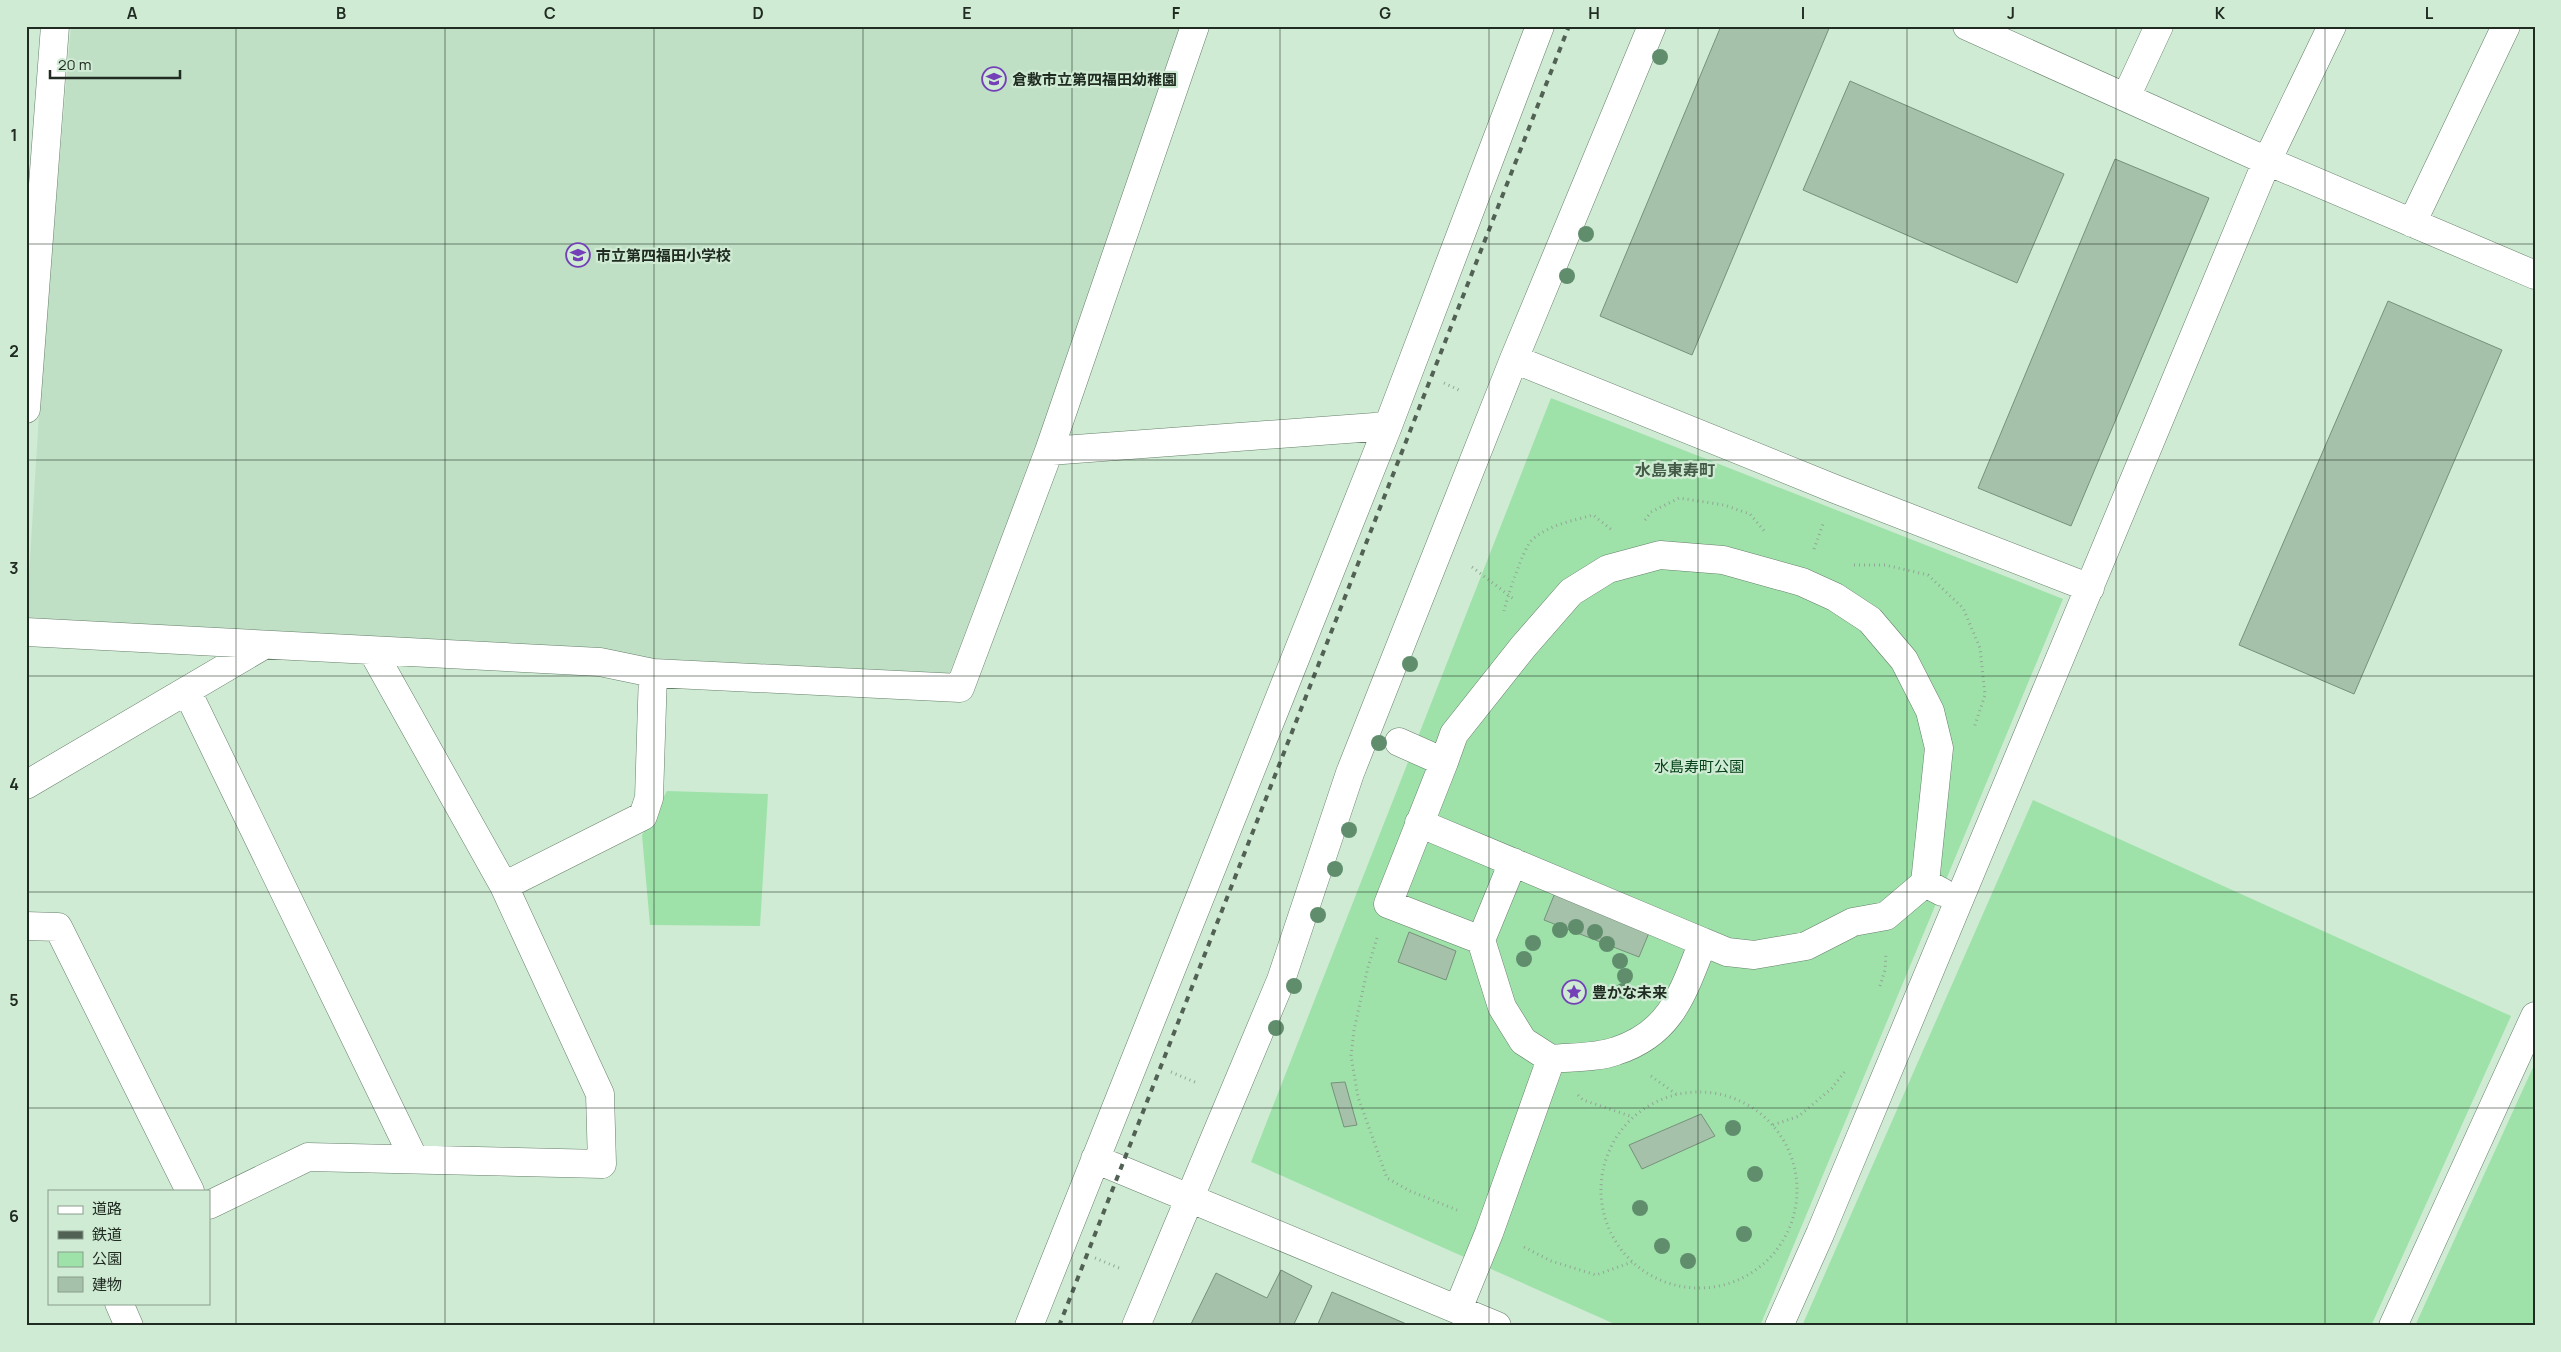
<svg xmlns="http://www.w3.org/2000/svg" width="2561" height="1352" viewBox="0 0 2561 1352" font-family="Manrope,'Noto Sans JP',sans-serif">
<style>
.built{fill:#bfe0c4}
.green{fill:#9ee2aa}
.building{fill:#a6c1aa;stroke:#77917b}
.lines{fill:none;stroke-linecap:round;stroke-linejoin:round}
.minor-casing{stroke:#667f6a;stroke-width:29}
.path{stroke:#91a795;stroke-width:3;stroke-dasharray:1 4;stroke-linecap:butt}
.minor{stroke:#fff;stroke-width:28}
.rail{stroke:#516154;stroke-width:4;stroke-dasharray:6 6;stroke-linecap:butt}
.tree{fill:#608e6d}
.grid{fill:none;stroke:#202b22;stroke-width:1;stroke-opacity:0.55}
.labels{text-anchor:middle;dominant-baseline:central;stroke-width:4.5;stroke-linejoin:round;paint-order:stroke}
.poi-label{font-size:15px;font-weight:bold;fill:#202b22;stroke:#cfebd3;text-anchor:start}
.park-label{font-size:15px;fill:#06421a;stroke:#cfebd3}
.neighbourhood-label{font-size:16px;font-weight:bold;fill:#435b47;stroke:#cfebd3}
.neatline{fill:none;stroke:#202b22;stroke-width:2}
.grid-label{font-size:16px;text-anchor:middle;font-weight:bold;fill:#202b22}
</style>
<rect width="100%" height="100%" fill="#cfebd3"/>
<path class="built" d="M71,26H1182L1143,144L1035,449L949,675L26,624L42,366Z"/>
<path class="green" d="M1551,398L2063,599L1760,1326H1619L1251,1162Z
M667,791L768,794L760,926L650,925L642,835Z
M2033,800L2511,1016L2371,1326H1802Z
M2535,1063V1326H2415Z"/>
<path class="building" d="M1721,26H1830L1692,355L1600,316Z
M1850,81L2064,174L2017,283L1803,190Z
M2115,159L2209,198L2071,526L1978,488Z
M2388,301L2502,350L2354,694L2239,645Z
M1557,888L1651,928L1639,957L1544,920Z
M1409,932L1456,951L1446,980L1398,962Z
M1345,1082L1357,1125L1344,1127L1331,1083Z
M1701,1114L1715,1136L1642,1169L1629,1145Z
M1281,1270L1312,1286L1293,1326H1195L1191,1324L1216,1273L1267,1298Z
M1332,1292L1411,1326H1317Z"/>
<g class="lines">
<g class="minor-casing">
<path id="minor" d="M1967,26L2267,161L2535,275
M2126,97L2159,26
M2412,223L2506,26
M1514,359L1835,489L2090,588
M26,409L55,26
M1049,451L1388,426
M26,632L600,662L653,673
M187,691L414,1159
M1399,742L1444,762L1388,904L1481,940L1502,1007L1523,1041L1551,1059
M1444,762L1454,734L1523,647L1571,592L1608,569L1660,555L1723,560L1802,582L1835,597L1870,620L1904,660L1930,711L1939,748L1925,883
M26,785L264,645
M1419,823L1703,942
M504,886L643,816L649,798L653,673L960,688L1049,451L1195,26
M26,926L58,927L190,1191
M1481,940L1513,862
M1095,1159L1497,1326
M209,1205L308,1157L602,1164L600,1094L504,886L373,652
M119,1303L129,1326
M1458,1309L1489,1233L1551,1059C1571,1057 1597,1058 1616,1051C1672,1033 1683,992 1703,942L1727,952L1754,955L1806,946L1853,922L1886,916L1925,883L1942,892
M1029,1326L1388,426L1540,26
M1136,1326L1281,980L1350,773L1514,359L1652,26
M1779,1326L1820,1234L2267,161L2332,26
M2393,1326L2535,1016"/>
</g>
<path class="path" d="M1444,383L1461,391
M1645,520L1651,512L1679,498L1724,505L1750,514L1766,533
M1814,549L1823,524
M1854,565H1885L1928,575L1963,608L1980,648L1985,695L1974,728
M1472,567L1515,600
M1504,611C1507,597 1523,550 1531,541C1547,525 1572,521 1593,515L1612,530
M1377,938L1368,967L1354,1030L1351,1056L1358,1097L1387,1178L1410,1191L1457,1210
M1880,986L1885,970L1886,953
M1171,1072L1197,1083
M1651,1076L1676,1094
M1601 1190a98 98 0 1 1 196 0a98 98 0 1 1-196 0Z
M1578,1095L1583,1100L1633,1117
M1773,1125L1799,1116L1832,1088L1846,1070
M1524,1247L1551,1261L1596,1275L1632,1262
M1095,1258L1119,1268"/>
<use href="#minor" class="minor"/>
<path class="rail" d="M1059,1326L1569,26"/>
</g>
<g class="tree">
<circle cx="1660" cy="57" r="8"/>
<circle cx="1586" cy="234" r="8"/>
<circle cx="1567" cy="276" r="8"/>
<circle cx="1410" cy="664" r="8"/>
<circle cx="1379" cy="743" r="8"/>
<circle cx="1349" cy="830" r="8"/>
<circle cx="1335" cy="869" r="8"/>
<circle cx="1318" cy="915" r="8"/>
<circle cx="1576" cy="927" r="8"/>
<circle cx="1560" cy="930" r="8"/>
<circle cx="1595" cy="932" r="8"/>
<circle cx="1533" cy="943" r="8"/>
<circle cx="1607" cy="944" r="8"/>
<circle cx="1524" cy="959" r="8"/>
<circle cx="1620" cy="961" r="8"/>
<circle cx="1625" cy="976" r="8"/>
<circle cx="1294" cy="986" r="8"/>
<circle cx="1623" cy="991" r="8"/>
<circle cx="1276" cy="1028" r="8"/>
<circle cx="1733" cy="1128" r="8"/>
<circle cx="1755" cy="1174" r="8"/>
<circle cx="1640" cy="1208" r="8"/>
<circle cx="1744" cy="1234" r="8"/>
<circle cx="1662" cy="1246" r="8"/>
<circle cx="1688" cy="1261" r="8"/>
</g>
<path class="grid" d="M236,26V1326M445,26V1326M654,26V1326M863,26V1326M1072,26V1326M1280,26V1326M1489,26V1326M1698,26V1326M1907,26V1326M2116,26V1326M2325,26V1326M26,244H2535M26,460H2535M26,676H2535M26,892H2535M26,1108H2535"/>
<defs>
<g id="school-ring" transform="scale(1.25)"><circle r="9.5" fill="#cfebd3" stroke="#7340b8" stroke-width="1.5"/><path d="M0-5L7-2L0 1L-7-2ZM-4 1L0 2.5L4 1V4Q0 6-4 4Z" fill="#7340b8"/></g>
<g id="sight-ring" transform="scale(1.25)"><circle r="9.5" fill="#cfebd3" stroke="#7340b8" stroke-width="1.5"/><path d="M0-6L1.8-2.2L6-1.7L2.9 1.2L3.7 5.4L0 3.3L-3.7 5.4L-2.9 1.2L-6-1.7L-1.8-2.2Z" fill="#7340b8"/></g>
</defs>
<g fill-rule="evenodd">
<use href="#school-ring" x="994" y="79"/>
<use href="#school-ring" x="578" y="255"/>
<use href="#sight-ring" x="1574" y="992"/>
</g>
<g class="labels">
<g class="poi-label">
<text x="1012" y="79">倉敷市立第四福田幼稚園</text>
<text x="596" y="255">市立第四福田小学校</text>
<text x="1592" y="992">豊かな未来</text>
</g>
<g class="park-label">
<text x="1699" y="766">水島寿町公園</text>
</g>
<g class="neighbourhood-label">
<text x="1675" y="470">水島東寿町</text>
</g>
</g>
<rect width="2561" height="1352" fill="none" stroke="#cfebd3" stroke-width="55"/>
<rect x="48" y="1190" width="162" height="115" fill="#cfebd3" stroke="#899e8c"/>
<rect x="58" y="1206" width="25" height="8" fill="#ffffff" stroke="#899e8c"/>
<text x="92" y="1214" font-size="15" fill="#202b22">道路</text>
<rect x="58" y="1231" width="25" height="8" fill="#516154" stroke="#899e8c"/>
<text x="92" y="1240" font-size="15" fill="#202b22">鉄道</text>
<rect x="58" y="1252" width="25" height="15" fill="#9ee2aa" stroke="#899e8c"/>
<text x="92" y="1264" font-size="15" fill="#202b22">公園</text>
<rect x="58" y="1277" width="25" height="15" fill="#a6c1aa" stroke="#899e8c"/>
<text x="92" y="1290" font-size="15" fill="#202b22">建物</text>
<path d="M50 70v8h130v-8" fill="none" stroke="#202b22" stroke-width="2.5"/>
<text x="58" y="70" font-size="15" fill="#202b22" stroke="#cfebd3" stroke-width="4" paint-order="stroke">20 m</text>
<rect x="28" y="28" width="2506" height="1296" class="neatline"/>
<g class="grid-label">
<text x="132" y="19">A</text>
<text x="341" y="19">B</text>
<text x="550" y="19">C</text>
<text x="758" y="19">D</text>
<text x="967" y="19">E</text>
<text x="1176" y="19">F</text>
<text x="1385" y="19">G</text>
<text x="1594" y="19">H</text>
<text x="1803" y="19">I</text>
<text x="2011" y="19">J</text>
<text x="2220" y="19">K</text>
<text x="2429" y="19">L</text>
<text x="14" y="141">1</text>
<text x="14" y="357">2</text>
<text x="14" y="574">3</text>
<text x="14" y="790">4</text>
<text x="14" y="1006">5</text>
<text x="14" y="1222">6</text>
</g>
</svg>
